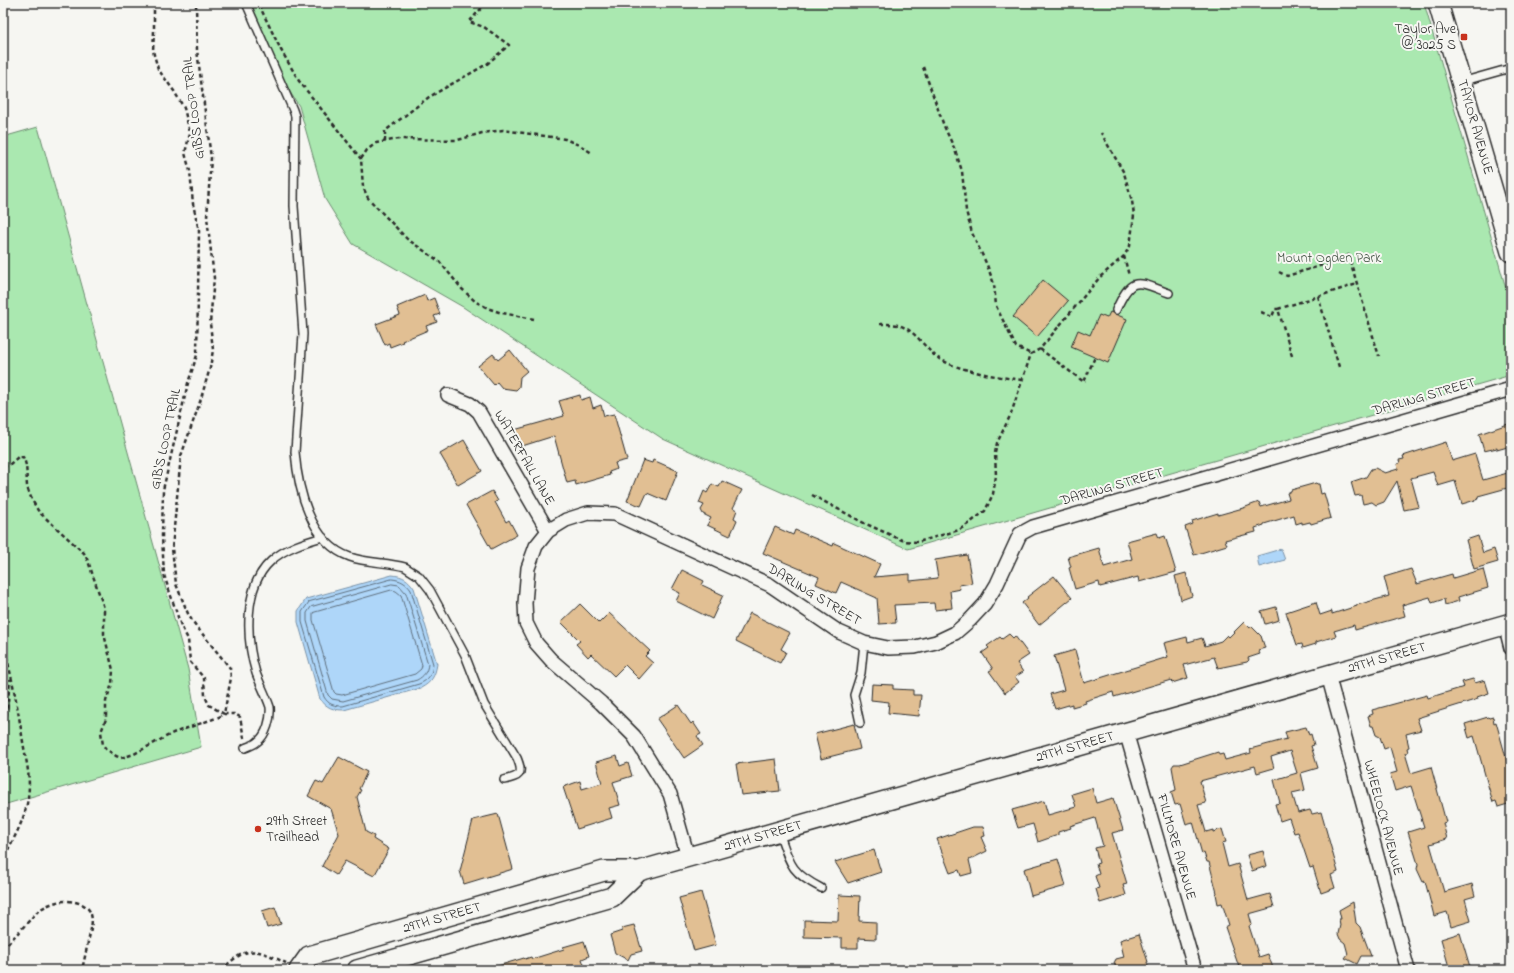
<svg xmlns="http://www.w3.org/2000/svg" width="1514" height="973" viewBox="0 0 1514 973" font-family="'Indie Flower',sans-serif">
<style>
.green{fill:#aae8b0;stroke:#6a8a6e}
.water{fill:#aed6f9;stroke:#7a92a7}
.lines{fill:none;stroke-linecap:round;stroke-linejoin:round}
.shore{stroke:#5f6f7d;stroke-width:1}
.building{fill:#e1bf93;stroke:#2b2b2b}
.lane-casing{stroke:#2b2b2b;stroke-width:10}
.street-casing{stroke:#2b2b2b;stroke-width:16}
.secondary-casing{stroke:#2b2b2b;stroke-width:22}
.path{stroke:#2b2b2b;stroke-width:2.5;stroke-dasharray:4 3;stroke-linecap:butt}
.lane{stroke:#f6f6f2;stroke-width:7}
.street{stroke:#f6f6f2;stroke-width:13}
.secondary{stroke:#f6f6f2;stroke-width:19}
.poi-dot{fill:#c8321e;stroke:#f6f6f2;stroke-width:1.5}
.labels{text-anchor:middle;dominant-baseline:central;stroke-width:4;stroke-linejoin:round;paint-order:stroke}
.poi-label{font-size:14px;fill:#2b2b2b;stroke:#f6f6f2;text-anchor:end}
.street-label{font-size:14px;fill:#2b2b2b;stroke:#f6f6f2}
.park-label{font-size:14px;fill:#4b5a4c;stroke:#f6f6f2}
</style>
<rect width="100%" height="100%" fill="#f6f6f2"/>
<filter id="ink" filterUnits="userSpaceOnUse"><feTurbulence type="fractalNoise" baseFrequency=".025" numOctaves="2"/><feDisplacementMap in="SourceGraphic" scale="8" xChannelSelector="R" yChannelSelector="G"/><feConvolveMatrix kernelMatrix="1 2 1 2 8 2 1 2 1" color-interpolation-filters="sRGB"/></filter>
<g filter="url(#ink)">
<path class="green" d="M241,3H1424L1511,306V375L908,549L663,439L463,307L353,244L325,199L299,106L271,63Z
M38,127L188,669L201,747L3,805V137Z"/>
<path class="water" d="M1281,549L1285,560L1259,567L1257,556Z
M392,575C403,576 408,579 414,588L437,664C435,676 432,682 421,688L344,710C333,710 327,708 320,699L298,622V611L306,599Z"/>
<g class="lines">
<path class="shore" d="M392,579C401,580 406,583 411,590L433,664C432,674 429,680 419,684L343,706C334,706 329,705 324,697L302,622V612L309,602Z
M392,584L399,585L406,593L428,664C427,672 424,676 417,680L343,701L332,699L328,695L307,621V613L311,607Z
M392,590L396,591L401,595L422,665L421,669L415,674L342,695L336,694L334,692L313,620V613Z"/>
</g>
<path class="building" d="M1043,280L1068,301L1037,337L1013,317Z
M425,295L427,301L434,298L440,314L434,316L437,322L426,326L428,330L402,341L403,342L390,347L389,343L385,345L376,324L400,315L397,307Z
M1110,312L1127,319L1108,363L1071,347L1078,330L1090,335L1099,315L1107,318Z
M510,350L527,371L520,377L519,387L516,390L502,388L497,382L494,385L478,366L493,354L498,360Z
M580,395L581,400L590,397L593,408L601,405L604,416L614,414L627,460L615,463L617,469L609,472L610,475L576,485L575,481L567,483L554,436L519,447L514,430L564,416L559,401Z
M1508,424L1509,426L1511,425V446L1497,450V448L1484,451L1479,434Z
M464,440L482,471L458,485L440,454Z
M1446,442L1452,461L1475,454L1483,480L1511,472V487L1478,496L1479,499L1462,504L1455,481L1438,486L1433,472L1411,478L1419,507L1404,510L1397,481L1384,502L1376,505L1372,502L1363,504L1361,495L1355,496L1351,482L1366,477L1371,469L1375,468L1385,473L1398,469L1397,464L1400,463L1399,460L1404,459L1403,456Z
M643,460L652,463L653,460L678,471L666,501L647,493L641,506L627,501Z
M722,481L742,490L733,508L737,510L734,518L737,520L730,536L707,525L711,518L703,514L701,510L704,505L699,503L704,491L707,493L712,484L719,487Z
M1316,483L1317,484H1319L1321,494L1324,493L1331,518L1311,524L1310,522L1302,524V522L1296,524L1294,515L1264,524V525L1255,528L1256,532L1225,540L1227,545L1194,555L1185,527L1193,524L1192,521L1218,513V515L1243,508L1259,502L1261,507L1289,499L1287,493L1291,491V490Z
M492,491L498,501L495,502L506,522L509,520L517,535L491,549L466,505Z
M775,527L793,535L795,530L833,546L834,543L880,564L874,577L910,574V581L938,578L935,560L967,555L972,583L959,585L960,589L950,591L952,608L935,610L934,603L894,605L896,623L879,624L877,598L841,582L836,593L816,584L819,577L763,553Z
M1157,533L1159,538L1165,536L1176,572L1139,582L1138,577L1100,587L1099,582L1075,589L1069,568L1071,567L1068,557L1099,548L1104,567L1132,559L1127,541Z
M1478,536L1483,553L1494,549L1498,562L1474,569L1466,540Z
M1411,569L1417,584L1452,574L1453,578L1483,569L1488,588L1458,597L1459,601L1445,605L1444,599L1432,603L1430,597L1402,605L1405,616L1355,630L1354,625L1334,631L1336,636L1316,642V644L1303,648L1302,644L1297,645L1286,612L1316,602L1320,615L1332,611V614L1357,606V605L1389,596L1384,577Z
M682,570L704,581L702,585L723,595L712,619L676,601L680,593L672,589Z
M1186,573L1192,596L1181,600L1175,576Z
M1054,576L1072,598L1039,625L1022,603L1028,598L1027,597Z
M580,604L599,623L609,613L650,651L645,656L653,663L639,679L625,665L614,676L591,654L588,657L576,644L580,641L561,622Z
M1276,607L1279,620L1265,624L1261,611Z
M750,613L790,633L781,649L786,652L780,663L736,641Z
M1244,622L1250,628L1251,626L1261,636L1265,648L1258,650L1260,654L1248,658L1249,660L1247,662L1218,668L1214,657L1184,665L1188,678L1172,683L1171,680L1114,697L1113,692L1085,701L1086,703L1072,707V704L1055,709L1050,694L1064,690L1054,656L1075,650L1084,683L1168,657L1164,643L1187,637L1188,642L1202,638L1205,646L1221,641L1227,635L1229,637Z
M1009,634L1013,638L1015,636L1029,655L1017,663L1023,672L1015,677L1019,682L1005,693L989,671L993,669L982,653L989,648L987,646L1000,637L1002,639Z
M1473,679L1475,683L1485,680L1489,693L1477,697L1478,699L1417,718L1421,730L1406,734L1409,747L1407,748L1408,752L1405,753L1411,773L1431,767L1446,822L1443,823L1447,839L1430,844L1444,892L1472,884L1475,896L1465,899L1471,921L1451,927L1447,912L1434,916L1425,881L1423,882L1417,869L1418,864L1408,832L1424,827L1411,786L1395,791L1390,774L1397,772L1390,747L1384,749L1380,737L1376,735L1373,726H1371L1368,716L1373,714L1372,710L1427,695L1428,698L1464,687L1462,682Z
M872,684L893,685V689L913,690V695H921L919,716L888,713L889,702L871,700Z
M678,705L691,724L693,722L701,734L697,736L703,745L684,758L657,719Z
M1488,717L1489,718L1493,717L1494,723L1496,722L1511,775V803L1498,807L1496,801L1493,802L1489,789L1474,736L1469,738L1465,724Z
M854,724L860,749L821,759L815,734Z
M1306,727L1309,735L1311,734L1314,745L1311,746L1318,768L1301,773L1305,790L1292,793L1298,813L1310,810L1312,814L1321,812L1338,872L1331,875L1335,888L1321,893L1313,867L1310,868L1298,832L1294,833L1289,818L1280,821L1275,804L1280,803L1274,780L1297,773L1290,751L1271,757L1274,768L1257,773L1255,766L1200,781L1206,803L1198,805L1206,832L1213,830V832L1222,829L1226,842L1222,843L1228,867L1238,864L1248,900L1270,894L1274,907L1249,914L1252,925L1249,926L1259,957L1268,954L1273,968L1266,970H1240L1225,927L1229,925L1222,903L1218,904L1216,894L1217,893L1209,862H1207L1204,853L1202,854L1193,822L1186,824L1180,804L1175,805L1171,792L1176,790L1172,767L1174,764H1180L1218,752L1219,755L1223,754L1225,760L1251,753L1250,749L1287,739L1285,732Z
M617,756L620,766L628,763L632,776L613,782L620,805L609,808L612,818L577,829L563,787L580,781L582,789L602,783L596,762Z
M339,757L367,772L359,789L361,790L357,797L366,832L374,836L373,839L389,849L374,876L345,861L336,875L322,866L339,834L331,809L308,796L316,781L323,784Z
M776,759L780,791L741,795L736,764Z
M1092,788L1096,803L1113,798L1123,830L1112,833L1127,884L1123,885L1126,895L1100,903L1096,889L1099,888L1095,876L1099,874L1096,864L1099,863L1095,848L1103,846L1095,818L1070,826L1071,828L1058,832V835L1038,842L1033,824L1018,828L1012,810L1044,801L1048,815L1076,807L1072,794Z
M498,814L513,869L464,884L460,871L473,820Z
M973,827H983L985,836L981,837L987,851L969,860L972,873L961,876L959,870L950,873L937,839Z
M874,850L881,872L848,883L835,862Z
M1263,851L1267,866L1252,871L1247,855Z
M1058,859L1066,886L1031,896L1024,869Z
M701,892L716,945L694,951L679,898Z
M839,895L860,896L859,921L876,922V939L858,938V948H842V938L804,937V920L838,921Z
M1353,902L1356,923L1360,927L1371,956H1361L1357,964L1345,958L1348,954L1345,943L1340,939L1338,934L1340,925L1339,919H1341L1339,910Z
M275,907L281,924L267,928L262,911Z
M634,925L642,951L631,954L628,960L615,953L610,935L622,931V928Z
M1460,933L1470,967L1460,970H1451L1450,966L1449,967L1441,939Z
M1139,934L1148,962H1147L1149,970H1117L1114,963L1116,959L1124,957L1120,940Z
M584,941L589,956L582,959L586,970H494V967L524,958L525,959L531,957L532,959L564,949L563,947Z"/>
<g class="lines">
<g class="lane-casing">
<path id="lane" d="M246,3L293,110L295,116L294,206L303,334L295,452C298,489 310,543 350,557C367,563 387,562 405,567L419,576L430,590L465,655L484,704L517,758C524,775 520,776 504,780
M1461,82L1511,68
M1116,310C1132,275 1136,281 1169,293
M860,723L854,695L861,673L864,643
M245,748C249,746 254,745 257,742C267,735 271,718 270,707C266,695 260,684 256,673C246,640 243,586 271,561C285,548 305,542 323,537
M779,832C790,864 790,872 821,888"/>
</g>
<g class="street-casing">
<path id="street" d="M448,395L470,404L479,412L548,531
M1505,624L1511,648
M1328,675L1408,970
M1126,732L1195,970
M688,857L670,794L634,736L601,703L551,660L536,643L526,623L525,603L528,568L536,546L548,531L566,520L588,513L615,514L770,585L839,632L864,643L888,648L915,647L936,642L955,633L970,620L985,604L997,584L1020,534L1033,527L1511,389"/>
</g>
<g class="secondary-casing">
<path id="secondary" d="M1438,3L1511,252
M299,970L309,956L604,871H639L1511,623
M357,970L612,897L639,871"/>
</g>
<path class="path" d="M154,3V31L153,51L158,69L174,91L184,108L190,133L185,153L190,171L193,204L199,231L197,355L188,383L163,490L162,536L164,575L181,626L188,639L190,662L204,678L205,696L209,705L224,714L231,678L230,668L196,626L189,616L176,584L172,548L181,456L199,405L210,368L213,350L210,323L214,278L207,217L211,158L197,50L196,3
M259,5L281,50L299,81L361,159
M923,67L944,126L955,150L962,171L966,211L972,233L987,265L994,284L996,306L1016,347L1031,354
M385,142V131L429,97L487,64L509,45L484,27L469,22L486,3
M1348,254L1379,356
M1124,256L1129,276
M1279,272L1287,276L1349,257
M1318,296L1339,367
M1261,312L1272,317L1275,309H1278
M534,319L502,313L490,309L476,302L462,289L439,261L407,239L368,198L363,187L361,159L367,150L376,143L399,139L458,140L482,133L503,130L565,139L581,146L592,153
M880,324C886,324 892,324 898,325C916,330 924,348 938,358C958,371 999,377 1022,380
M1040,349L1084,382L1095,357
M1292,356L1278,309L1357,284
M3,467L9,465L18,457H23C28,466 26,476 27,486C29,495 34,504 39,512L84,553L88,561L104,608V634L113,670L112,684L106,701V719L101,732L103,745L106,749L116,756L121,758L134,754L173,733L219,717L224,714H235L240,717L244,738
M812,495L864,523L904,541L918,542L959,530L971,522L985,511L993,494L996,476L995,453L997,443L1011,414L1031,354L1040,349L1100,277L1124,256L1130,246L1134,215L1132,201L1124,173L1101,133
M3,643C12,676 18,709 23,742C26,760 31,778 28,797C26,818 13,840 3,859
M3,729L6,722L10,679
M3,949L39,910C50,903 62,899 75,902C98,907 92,925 88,942C86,952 84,961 82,970
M221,970C248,945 255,948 286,963"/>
<use href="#lane" class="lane"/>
<use href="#street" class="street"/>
<use href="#secondary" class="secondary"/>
</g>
</g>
<g class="poi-dot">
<rect x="1460" y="33" width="8" height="8" rx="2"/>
<circle cx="258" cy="829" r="4"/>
</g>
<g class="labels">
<g class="poi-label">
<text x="1456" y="29">Taylor Ave<tspan x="1456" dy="16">@ 3025 S</tspan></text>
<text x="266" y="821" text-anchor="start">29th Street<tspan x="266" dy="16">Trailhead</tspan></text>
</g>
<g class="street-label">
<text transform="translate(194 108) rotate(-97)">GIB'S LOOP TRAIL</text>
<text transform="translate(1475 127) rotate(74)">TAYLOR AVENUE</text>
<text transform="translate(1424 397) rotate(-16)">DARLING STREET</text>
<text transform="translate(166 439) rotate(-78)">GIB'S LOOP TRAIL</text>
<text transform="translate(524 458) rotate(60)">WATERFALL LANE</text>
<text transform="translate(1112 487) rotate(-16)">DARLING STREET</text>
<text transform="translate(814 595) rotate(31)">DARLING STREET</text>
<text transform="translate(1387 658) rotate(-16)">29TH STREET</text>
<text transform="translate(1075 747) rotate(-16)">29TH STREET</text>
<text transform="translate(1383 818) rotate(75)">WHEELOCK AVENUE</text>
<text transform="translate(763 836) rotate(-16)">29TH STREET</text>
<text transform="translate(1176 847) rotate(74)">FILLMORE AVENUE</text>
<text transform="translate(442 918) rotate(-16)">29TH STREET</text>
</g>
<g class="park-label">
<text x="1329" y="258">Mount Ogden Park</text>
</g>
</g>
<rect width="1514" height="973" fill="none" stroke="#f6f6f2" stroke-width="16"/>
<rect x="8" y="8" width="1498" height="957" fill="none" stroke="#2b2b2b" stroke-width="1.5" filter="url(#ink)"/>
</svg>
